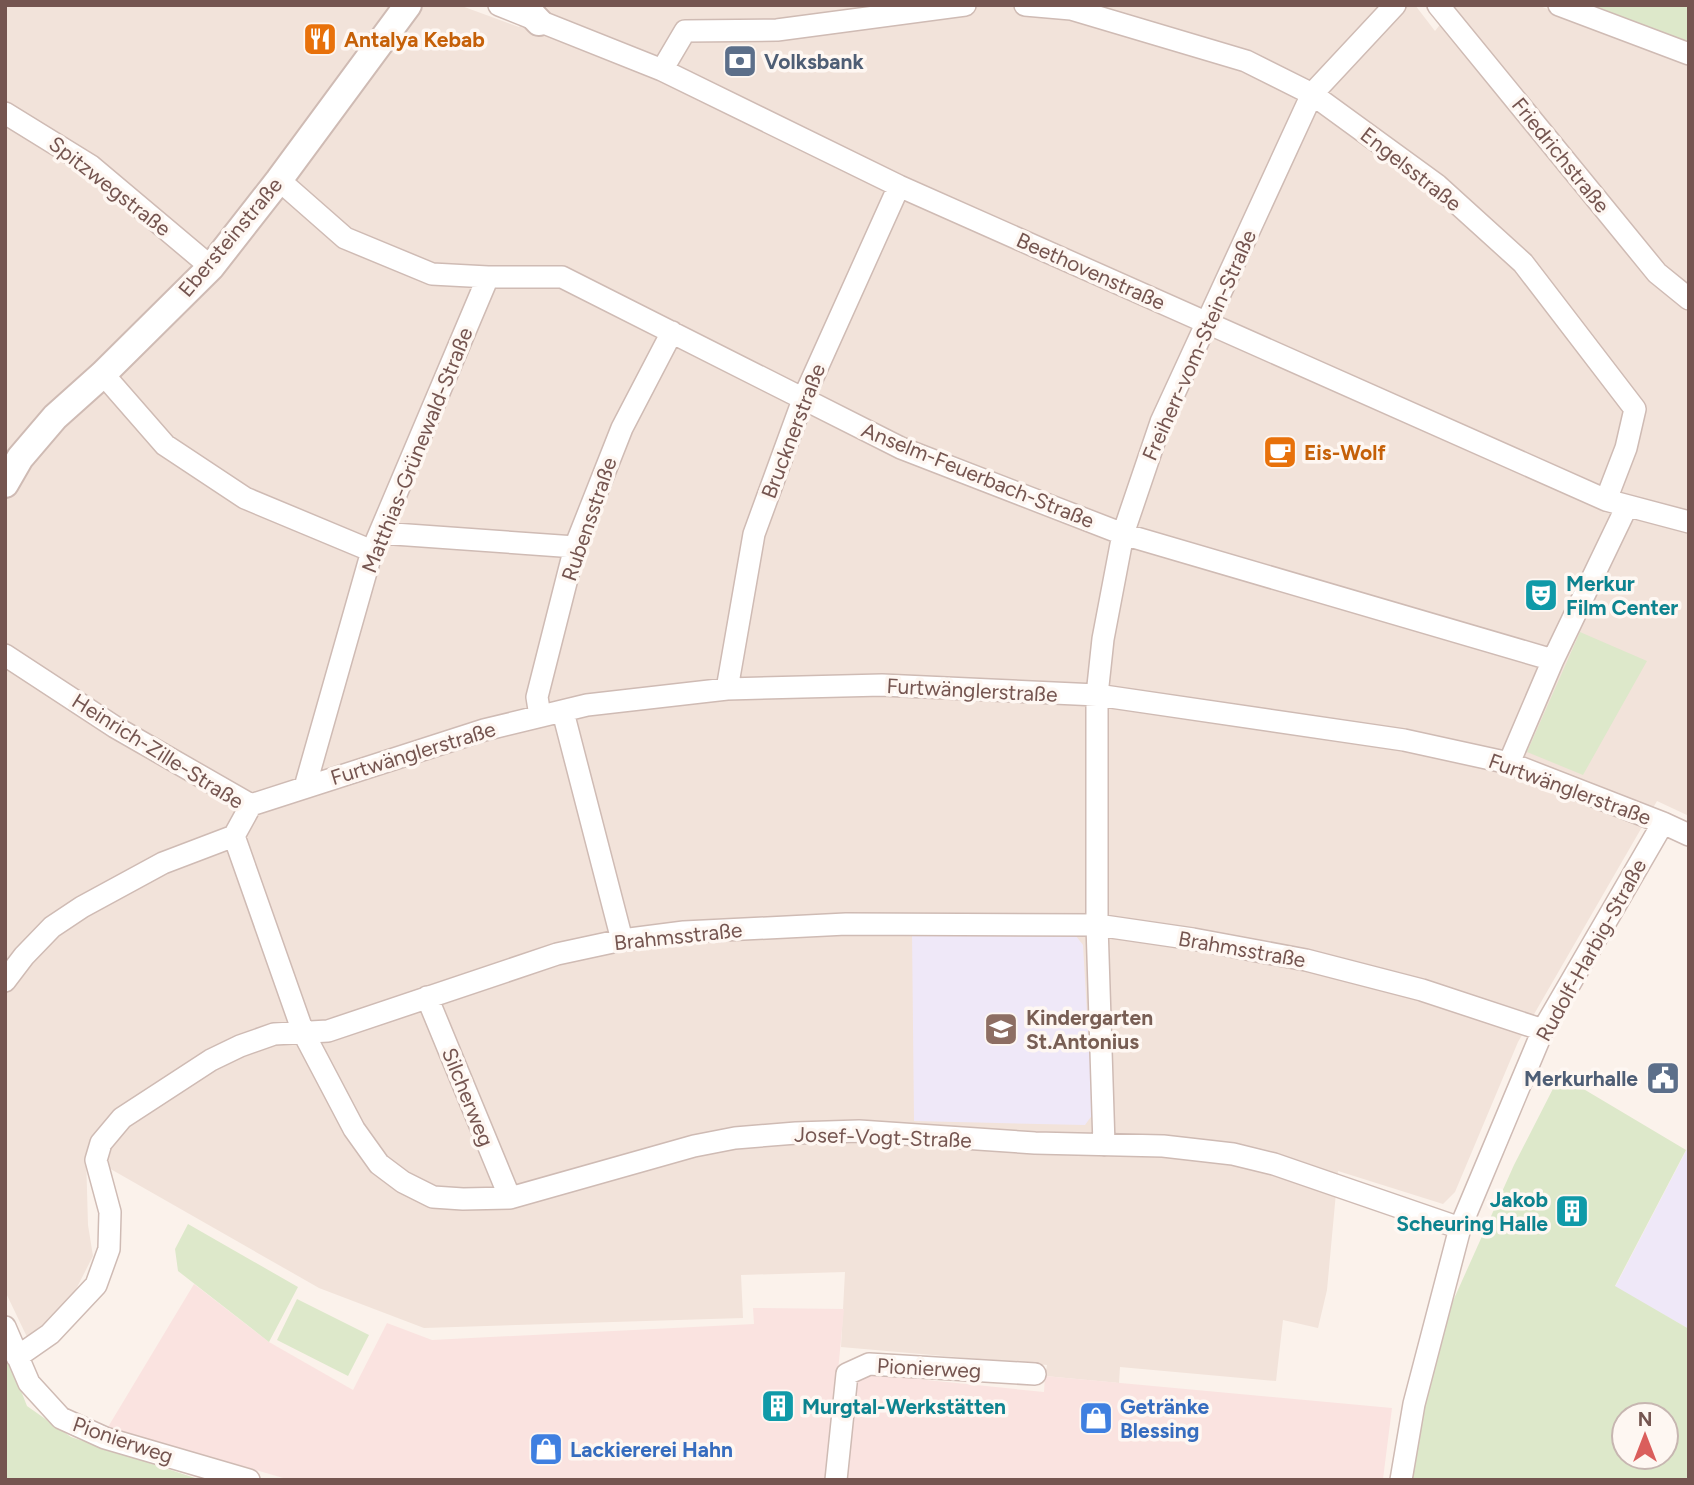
<svg xmlns="http://www.w3.org/2000/svg" width="1694" height="1485" viewBox="0 0 1694 1485" font-family="Figtree,sans-serif">
<style>
.residential{fill:#f2e3da}
.commercial{fill:#fae3e0}
.education{fill:#efe8f8}
.green{fill:#dde8ca;fill-rule:evenodd}
.lines{fill:none;stroke-linecap:round;stroke-linejoin:round}
.minor-casing{stroke:#cfbbb4;stroke-width:24}
.tertiary-casing{stroke:#cfbbb4;stroke-width:30}
.minor{stroke:#fff;stroke-width:21}
.tertiary{stroke:#fff;stroke-width:26}
.labels{text-anchor:middle;dominant-baseline:central;stroke-width:7;stroke-linejoin:round;paint-order:stroke}
.food-label{font-size:21px;font-weight:bold;fill:#c56008;stroke:#fef7f2;text-anchor:start}
.service-label{font-size:21px;font-weight:bold;fill:#4e5e75;stroke:#fef7f2;text-anchor:start}
.street-label{font-size:21px;fill:#755550;stroke:#fef7f2}
.culture-label{font-size:21px;font-weight:bold;fill:#0d838f;stroke:#fef7f2;text-anchor:start}
.education-label{font-size:21px;font-weight:bold;fill:#785e54;stroke:#fef7f2;text-anchor:start}
.shop-label{font-size:21px;font-weight:bold;fill:#366cbe;stroke:#fef7f2;text-anchor:start}
</style>
<rect width="100%" height="100%" fill="#fbf2eb"/>
<path class="residential" d="M5,5H459L519,27L535,5H1415L1435,31L1455,5H1537L1689,61V816L1657,801L1518,1042L1455,1192L1443,1204L1338,1171L1327,1290L1318,1328L1283,1320L1276,1381L1120,1367L1119,1383L1045,1376L1047,1365L841,1347L845,1272L741,1275L743,1318L424,1328L319,1288L86,1155L88,1225L93,1256L69,1303L27,1337L5,1291Z"/>
<path class="commercial" d="M194,1284L269,1342L353,1390L387,1323L432,1340L754,1324L753,1308L844,1309L838,1371L1044,1392L1045,1376L1392,1408L1383,1479L1389,1480H290L108,1427Z"/>
<path class="education" d="M912,932L1076,936L1083,945L1093,1114L1085,1125L914,1121Z
M1689,1145V1329L1615,1287Z"/>
<path class="green" d="M1582,5H1689V44Z
M1580,632L1647,661L1583,775L1527,752Z
M1560,1075L1686,1150L1615,1286L1689,1329V1480H1410L1431,1350L1514,1165ZM1624,1415H1666V1457H1624Z
M188,1224L298,1287L269,1342L178,1271L175,1249Z
M297,1299L369,1335L348,1376L277,1340Z
M5,1350L27,1406L71,1437L201,1480H5Z"/>
<g class="lines">
<g class="minor-casing">
<path id="minor" d="M499,5L662,70L899,186L1606,500L1689,522
M1025,5L1071,9L1246,61L1312,94L1437,185L1523,263L1635,409L1626,448L1606,500
M1438,5L1657,273L1689,299
M1559,5L1689,54
M662,70L685,31L777,30L965,5
M5,113L91,166L211,267
M279,180L345,238L432,274L488,277H562L901,448L1123,534L1553,660
M103,374L165,445L245,498L372,551
M380,533L575,547
M5,655L115,727L251,805L234,836L303,1032L354,1129L379,1164L403,1182L433,1197L463,1199L510,1198L694,1146L735,1138L796,1133L859,1131L1035,1143L1163,1146L1233,1154L1274,1164L1460,1228
M727,689L754,534L804,397L899,186
M563,712L622,940
M540,716L537,697L575,547L622,428L672,332
M1509,763L1553,660L1627,506
M305,787L372,551L488,277
M251,805L484,730L587,705L727,689L882,685L1097,695L1404,740L1509,763L1663,823L1689,835
M5,981L24,956L52,927L82,907L163,863L234,836
M427,997L510,1198
M1104,1145L1097,925V695L1103,639L1123,534L1161,422L1312,94L1395,5
M5,1327L29,1383L61,1418L105,1438L249,1480
M17,1357L50,1334L96,1285L109,1249L110,1212L96,1160L101,1143L122,1118L211,1060L240,1046L274,1034L328,1031L557,954L622,940L684,932L846,924L1097,925L1193,939L1306,960L1422,990L1543,1030
M836,1480L847,1374L869,1364L1035,1374
M1401,1480L1414,1404L1460,1228L1543,1030L1663,823"/>
</g>
<g class="tertiary-casing">
<path id="tertiary" d="M523,5L539,22
M5,484L20,458L55,417L103,374L211,267L279,180L408,5"/>
</g>
<use href="#minor" class="minor"/>
<use href="#tertiary" class="tertiary"/>
</g>
<defs>
<g id="restaurant-square" transform="scale(1.75)"><rect x="-9" y="-9" width="18" height="18" rx="4" fill="#e8710a" stroke="#fef7f2"/><path d="M-5-6h1v4h1v-4h1v4h1v-4h1v5L-1.5 .5V6h-2V.5L-5-1ZM5-6V6H3V1.5H1.5Q1.5-4 5-6Z" fill="#fff"/></g>
<g id="bank-square" transform="scale(1.75)"><rect x="-9" y="-9" width="18" height="18" rx="4" fill="#5c6f8a" stroke="#fef7f2"/><path d="M-6-4H6V4H-6ZM0-2.3a2.3 2.3 0 1 0 0 4.6a2.3 2.3 0 1 0 0-4.6Z" fill="#fff"/></g>
<g id="cafe-square" transform="scale(1.75)"><rect x="-9" y="-9" width="18" height="18" rx="4" fill="#e8710a" stroke="#fef7f2"/><path d="M-5.5-4.5H6V0H3Q3 3.5 0 3.5H-2.5Q-5.5 3.5-5.5 0ZM3-3.2v2h1.7v-2ZM-6 4.5H4V6H-6Z" fill="#fff"/></g>
<g id="theatre-square" transform="scale(1.75)"><rect x="-9" y="-9" width="18" height="18" rx="4" fill="#0f9aa8" stroke="#fef7f2"/><path d="M-5-5.5Q0-4 5-5.5V0Q5 5 0 6Q-5 5-5 0ZM-3.3-2.5H-1v1.5H-3.3ZM1-2.5H3.3v1.5H1ZM-2.8 1Q0 5.5 2.8 1Z" fill="#fff"/></g>
<g id="school-square" transform="scale(1.75)"><rect x="-9" y="-9" width="18" height="18" rx="4" fill="#8d6e63" stroke="#fef7f2"/><path d="M0-5L7-2L0 1L-7-2ZM-4 1L0 2.5L4 1V4Q0 6-4 4Z" fill="#fff"/></g>
<g id="civic-square" transform="scale(1.75)"><rect x="-9" y="-9" width="18" height="18" rx="4" fill="#5c6f8a" stroke="#fef7f2"/><path d="M-.6-6.5H3V-4.5H.6V-3L4-1V1h2V6H-6V1h2V-1L-.6-3ZM-1.2 2.5V6h2.4V2.5Z" fill="#fff"/></g>
<g id="building-square" transform="scale(1.75)"><rect x="-9" y="-9" width="18" height="18" rx="4" fill="#0f9aa8" stroke="#fef7f2"/><path d="M-4-6H4V6H1V3H-1V6H-4ZM-2.5-4.3h1.7v1.8h-1.7ZM.8-4.3h1.7v1.8H.8ZM-2.5-1h1.7V.8h-1.7ZM.8-1h1.7V.8H.8Z" fill="#fff"/></g>
<g id="shop-square" transform="scale(1.75)"><rect x="-9" y="-9" width="18" height="18" rx="4" fill="#3f7fe0" stroke="#fef7f2"/><path d="M-5-2.5h2.3a2.7 3.5 0 0 1 5.4 0H5L5.5 6h-11ZM-1.5-2.5h3a1.5 2.3 0 0 0-3 0Z" fill="#fff"/></g>
</defs>
<g fill-rule="evenodd">
<use href="#restaurant-square" x="320" y="39"/>
<use href="#bank-square" x="740" y="61"/>
<use href="#cafe-square" x="1280" y="452"/>
<use href="#theatre-square" x="1541" y="595"/>
<use href="#school-square" x="1001" y="1029"/>
<use href="#civic-square" x="1663" y="1078"/>
<use href="#building-square" x="1572" y="1211"/>
<use href="#building-square" x="778" y="1406"/>
<use href="#shop-square" x="1096" y="1418"/>
<use href="#shop-square" x="546" y="1449"/>
</g>
<g class="labels">
<g class="food-label">
<text x="344" y="39">Antalya Kebab</text>
<text x="1304" y="452">Eis-Wolf</text>
</g>
<g class="service-label">
<text x="764" y="61">Volksbank</text>
<text x="1638" y="1078" text-anchor="end">Merkurhalle</text>
</g>
<g class="street-label">
<text transform="translate(1561 155) rotate(51)">Friedrichstraße</text>
<text transform="translate(1411 169) rotate(38)">Engelsstraße</text>
<text transform="translate(110 186) rotate(38)">Spitzwegstraße</text>
<text transform="translate(230 237) rotate(-50)">Ebersteinstraße</text>
<text transform="translate(1091 271) rotate(24)">Beethovenstraße</text>
<text transform="translate(1199 345) rotate(-66)">Freiherr-vom-Stein-Straße</text>
<text transform="translate(793 431) rotate(-69)">Brucknerstraße</text>
<text transform="translate(417 450) rotate(-68)">Matthias-Grünewald-Straße</text>
<text transform="translate(978 475) rotate(22)">Anselm-Feuerbach-Straße</text>
<text transform="translate(589 519) rotate(-71)">Rubensstraße</text>
<text transform="translate(972 690) rotate(3)">Furtwänglerstraße</text>
<text transform="translate(158 751) rotate(32)">Heinrich-Zille-Straße</text>
<text transform="translate(413 753) rotate(-17)">Furtwänglerstraße</text>
<text transform="translate(1570 789) rotate(20)">Furtwänglerstraße</text>
<text transform="translate(678 936) rotate(-6)">Brahmsstraße</text>
<text transform="translate(1242 949) rotate(10)">Brahmsstraße</text>
<text transform="translate(1591 950) rotate(-61)">Rudolf-Harbig-Straße</text>
<text transform="translate(468 1097) rotate(68)">Silcherweg</text>
<text transform="translate(883 1137) rotate(2)">Josef-Vogt-Straße</text>
<text transform="translate(929 1368) rotate(3)">Pionierweg</text>
<text transform="translate(123 1440) rotate(19)">Pionierweg</text>
</g>
<g class="culture-label">
<text x="1566" y="583">Merkur<tspan x="1566" dy="24">Film Center</tspan></text>
<text x="1548" y="1199" text-anchor="end">Jakob<tspan x="1548" dy="24">Scheuring Halle</tspan></text>
<text x="802" y="1406">Murgtal-Werkstätten</text>
</g>
<g class="education-label">
<text x="1026" y="1017">Kindergarten<tspan x="1026" dy="24">St.Antonius</tspan></text>
</g>
<g class="shop-label">
<text x="1120" y="1406">Getränke<tspan x="1120" dy="24">Blessing</tspan></text>
<text x="570" y="1449">Lackiererei Hahn</text>
</g>
</g>
<rect width="1694" height="1485" fill="none" stroke="#755550" stroke-width="14"/>
<g transform="translate(1645 1436)"><circle r="33" fill="#fef7f2" stroke="#c7b6b1" stroke-width="2"/>
<path d="M0-5L12 26L0 18L-12 26Z" fill="#da5e5c"/>
<text y="-10" font-size="19" font-weight="bold" text-anchor="middle" fill="#755550">N</text>
</g>
</svg>
